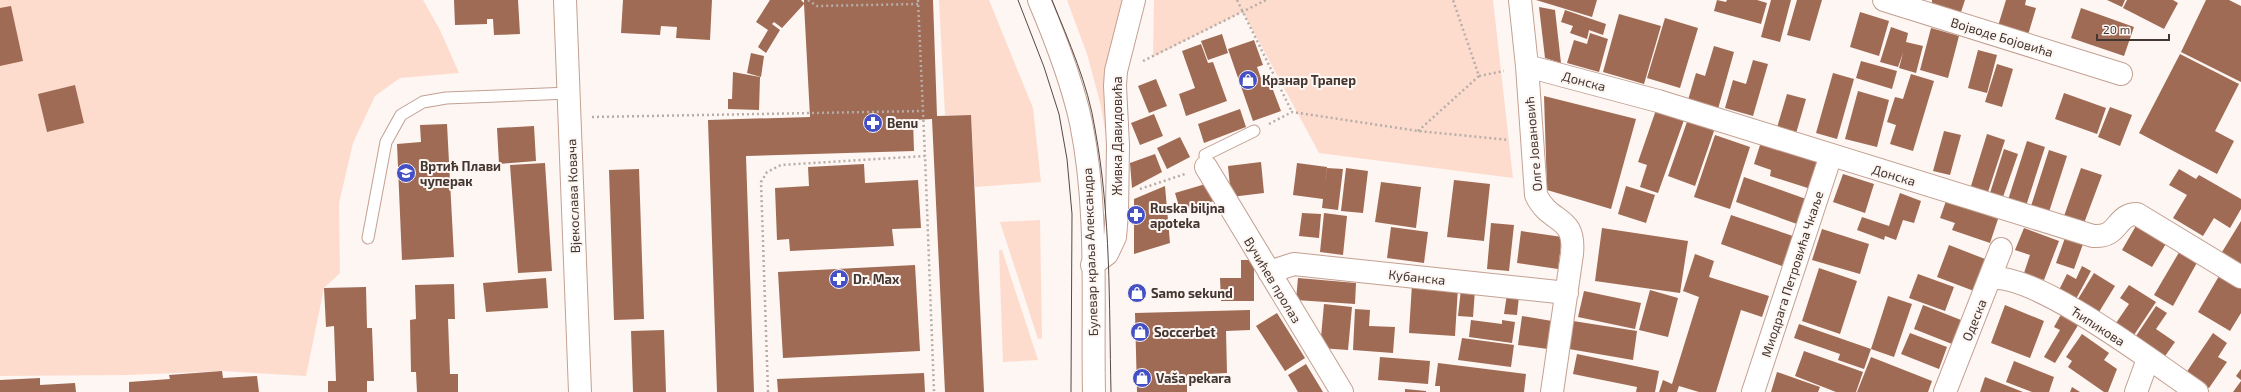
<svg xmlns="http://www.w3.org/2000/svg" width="2241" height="392" viewBox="0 0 2241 392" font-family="'Exo 2',sans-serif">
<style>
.green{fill:#fddcce}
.building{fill:#9f6b54}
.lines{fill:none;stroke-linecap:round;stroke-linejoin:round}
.lane-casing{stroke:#c3a092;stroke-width:13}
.street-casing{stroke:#c3a092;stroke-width:24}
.secondary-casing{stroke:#c3a092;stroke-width:24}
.path{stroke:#b6ada8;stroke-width:2.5;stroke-dasharray:2 3;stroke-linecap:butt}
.lane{stroke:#fff;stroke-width:11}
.street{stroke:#fff;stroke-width:22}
.secondary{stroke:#fff;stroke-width:22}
.tram{stroke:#574943;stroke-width:1}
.labels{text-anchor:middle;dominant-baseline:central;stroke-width:4;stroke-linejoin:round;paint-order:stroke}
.street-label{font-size:13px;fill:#443630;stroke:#fdf6f2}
.poi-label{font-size:13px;font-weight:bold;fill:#443630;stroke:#fdf6f2;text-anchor:start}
</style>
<rect width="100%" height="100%" fill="#fdf6f2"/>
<path class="green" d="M0,0H423L440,30L459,73L400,78L375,96L353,143L339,203L340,273L324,288L306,376L222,371L128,375L0,376Z
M939,0H989L1033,108L1041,182L975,187L971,115H945Z
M1067,0H1127L1111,168L1101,106L1087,54Z
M1154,0H1493L1513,178L1319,153L1243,12L1153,57Z
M1040,220L1042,338L1038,339L1000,222Z
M999,250H1002L1038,360L1003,362Z"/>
<path class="building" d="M454,0H518L520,34L494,35L493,19H487V24L455,25Z
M623,0H712L710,40L676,38L677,27L661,26L660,35L621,33Z
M770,0H801L804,3V0H933L937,116L971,115L984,392H945L932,119L913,120L914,151L746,156L754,392H717L708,120L810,117L804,4L782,28L774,22L772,24L780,30L766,53L758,47L768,30L756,22Z
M1536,0H1597L1592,17Z
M1717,0L1726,2L1727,0H1757L1767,3L1761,24L1714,11Z
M1771,0H1791L1780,42L1761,37Z
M1797,0H1822L1810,41L1787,35Z
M1932,0H1965L1961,12L1932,3Z
M2006,0H2026L2025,5L2036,8L2028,35L1998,26Z
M2107,0H2125L2122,7Z
M2127,0H2173L2178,3L2164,29L2123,8Z
M2206,0H2229L2241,6V82L2181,52Z
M11,6L23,61L0,66V8Z
M1539,7L1555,10L1561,63L1545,58Z
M2081,8L2134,27L2124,56L2071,38Z
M1565,10L1606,24L1603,35L1589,30L1587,39L1570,33L1573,26L1561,22Z
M1860,12L1889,21L1879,56L1850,47Z
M1619,14L1661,26L1644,84L1603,72Z
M1665,18L1698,28L1680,88L1647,78Z
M1891,27L1908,33L1906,42L1923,46L1916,73L1899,68L1903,53L1898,67L1880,62Z
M1931,28L1959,36L1948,78L1920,70Z
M1590,33L1608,39L1599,72L1567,63L1574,40L1587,44Z
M1222,34L1228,53L1208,60L1201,41Z
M1254,40L1263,65L1257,67L1263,84L1270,82L1281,111L1253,121L1228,49Z
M1201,44L1208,63L1213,62L1227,101L1186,116L1179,94L1195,88L1182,51Z
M1714,46L1734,52L1718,109L1688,100L1696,73L1705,76Z
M1978,50L1997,55L1987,93L1968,88Z
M751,53L764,56L761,77L747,73Z
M2180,54L2239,84L2215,131L2234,141L2217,174L2139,133Z
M1753,60L1768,64L1753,116L1725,108L1733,80L1746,84Z
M1861,61L1897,71L1892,89L1856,78Z
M1997,64L2013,69L2002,107L1985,102Z
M733,72L760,77L759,110L728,109V99H732Z
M1833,73L1854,79L1837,139L1816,133Z
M1911,74L1934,81L1913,151L1890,144L1896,125L1887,122L1895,97L1903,99Z
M1156,79L1167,106L1149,113L1138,86Z
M75,85L84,123L47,132L38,94Z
M1858,91L1889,100L1877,147L1845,139Z
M2064,93L2106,108L2097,134L2055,119Z
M1787,94L1806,99L1795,137L1776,131Z
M1544,96L1636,119L1611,209L1547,190Z
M2110,107L2132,115L2120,146L2098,137Z
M1240,109L1246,127L1204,143L1198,124Z
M1656,110L1684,120L1658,193L1640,187L1647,165L1638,162Z
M1154,114L1163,136L1140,145L1131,123Z
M1688,119L1715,128L1695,186L1668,176Z
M447,124L454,257L402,260L397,144L421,142L420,125Z
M534,126L536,161L499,164L497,128Z
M1944,131L1961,135L1950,175L1933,171Z
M1987,134L2005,140L1988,192L1971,186Z
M1715,135L1750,147L1730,209L1694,197Z
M1180,137L1190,157L1167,169L1157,148Z
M2027,141L2045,147L2026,206L2008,200Z
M1761,142L1823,162L1814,190L1770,176L1771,170L1754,164Z
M2004,149L2018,154L2003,197L1990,193Z
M2049,150L2067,156L2049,212L2031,206Z
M1155,154L1162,172L1132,188L1130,163Z
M1261,162L1264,193L1231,197L1228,166Z
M545,163L552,271L518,273L510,165Z
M1297,163L1327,167L1324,188L1327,168L1343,169L1338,210L1322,208L1323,199L1293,195Z
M864,164L865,183L918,180L921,228L892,229L894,246L790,251L789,239L777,240L775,188L809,186L808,167Z
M1346,168L1368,171L1363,213L1341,211Z
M2081,168L2102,175L2083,226L2063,219Z
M639,169L644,319L614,320L609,170Z
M2179,169L2196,179L2199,175L2241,199V209L2230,228L2214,218L2203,236L2173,218L2187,195L2169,185Z
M1843,174L1874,184L1865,213L1833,202Z
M1744,177L1806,199L1797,224L1736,202Z
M1454,180L1490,184L1484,241L1447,237Z
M1381,182L1421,187L1416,228L1375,222Z
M1209,183L1214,201L1180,210L1175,193Z
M1165,186L1170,243L1134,254V199Z
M1626,186L1655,195L1646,223L1618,214Z
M1900,193L1921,201L1914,223L1903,220L1896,240L1885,236L1884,240L1857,230L1862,217L1889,226Z
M1946,201L1998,219L1990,243L1952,230L1955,223L1940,218Z
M1302,213L1321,214L1319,238L1299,236Z
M1324,213L1347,216L1343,255L1320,252Z
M1731,215L1793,236L1782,266L1721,244Z
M2241,221V264L2222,252Z
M1491,223L1514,225L1509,271L1487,269Z
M2137,224L2167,242L2152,267L2122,250Z
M1391,227L1428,232L1424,263L1387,258Z
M1602,228L1688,241L1680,293L1595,281Z
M2024,228L2059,241L2044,280L2024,273L2030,255L2015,250Z
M1822,229L1869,244L1860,274L1812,260Z
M1521,231L1562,237L1558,269L1517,263Z
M2065,238L2083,244L2074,269L2056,263Z
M1949,245L1985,259L1974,291L1937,277Z
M2181,249L2199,259L2173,306L2154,295Z
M1695,254L1714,261L1709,277L1769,296L1762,317L1741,310L1716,392H1699L1679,386L1677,392H1659L1663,380L1672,384L1699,297L1683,291Z
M1241,260H1254V301H1221L1220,278H1241Z
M915,265L920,351L783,358L778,272Z
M2082,266L2091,271L2076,299L2059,290L2067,274L2076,279Z
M1819,268L1857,281L1840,334L1802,321Z
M2094,273L2115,286L2099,312L2078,299Z
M1918,274L1954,287L1945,311L1909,298Z
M2219,276L2241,288V313L2230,331L2198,312Z
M546,278L548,308L486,312L483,283Z
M1298,278L1356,283L1355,304L1296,300Z
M454,284L455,319H448L449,347L450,374H458V392H417L416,372H411L410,320L416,319L415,285Z
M1412,284L1458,287L1455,336L1409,333Z
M2129,285L2156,302L2134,335L2116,323L2129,304L2120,298Z
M366,287L367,328H372L374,381H367V392H328V381H336L335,354L334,326L326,327L324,288Z
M1461,289L1475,290L1473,317L1458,316Z
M1650,290L1678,298L1668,337L1639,330Z
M1584,291L1641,303L1635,329L1578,317Z
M1507,294L1519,296L1517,315L1504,314Z
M1888,296L1912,304L1894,357L1871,349Z
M1324,304L1352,307L1348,350L1320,348Z
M1923,305L1961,320L1952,344L1914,329Z
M2005,305L2044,321L2030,358L1991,343Z
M2156,306L2167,313L2156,329L2175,342L2163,359L2134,339Z
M1355,309L1370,310L1369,326L1395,327L1393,353L1353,350Z
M1250,310V330L1226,331L1227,373L1187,375V392H1137L1135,313Z
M2063,311L2080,322L2055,363L2044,357L2060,330L2054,327Z
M1277,313L1305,358L1285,371L1256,326Z
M1522,316L1552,321L1548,349L1518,345Z
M1471,320L1502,324V320L1515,322L1512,343L1469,337Z
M1573,321L1637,331L1633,360L1569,349Z
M1799,324L1871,349L1864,369L1838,360L1840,354L1794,338Z
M664,330L666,392H633L631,331Z
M1910,333L1947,347L1939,369L1901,354Z
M2213,333L2227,343L2218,357L2227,362L2209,388L2186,373Z
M2082,334L2109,353L2104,360L2117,369L2108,392H2104L2068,367L2072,361L2066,357Z
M1462,338L1514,345L1511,367L1458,360Z
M1804,351L1863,372L1856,392H1836L1795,376Z
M1577,354L1659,371L1655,392H1636L1637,387L1573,374Z
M1380,357L1430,361L1428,384L1378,380Z
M1871,357L1932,381L1928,392H1857Z
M2014,361L2054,377L2049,392H2032L2006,382Z
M1438,363L1526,374L1524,392H1440V386H1435Z
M1306,364L1323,392H1298L1288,375Z
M2241,369V380L2236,376Z
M222,371L223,378L257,376L259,392H129V382L170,379L169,375Z
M1777,372L1820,387L1818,392H1771Z
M924,373L925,392H778L777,379Z
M1985,377L2023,392H1980Z
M40,378V385L75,383L76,392H0V380Z
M2241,381V392H2233Z
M2072,387L2080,392H2070Z
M1405,389L1426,391V392H1405Z"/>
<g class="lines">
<g class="lane-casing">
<path id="lane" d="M1206,167L1205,155L1254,131
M368,238L386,142L401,115L423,102L446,98L569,93"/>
</g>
<g class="street-casing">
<path id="street" d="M565,0L580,392
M1520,0L1527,66L1536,195C1550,225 1576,214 1572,254L1552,392
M1884,0L2121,74
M1527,66L1658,101L2093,236C2120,238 2115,214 2137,214L2241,277
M1206,167L1342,392
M1092,265L1107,254L1115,237L1117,213L1118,145L1115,86L1116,71L1134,0
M1269,272L1294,264L1567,293
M1991,278C2038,274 2154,363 2197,392
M1753,392L1831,155
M1945,392L2001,249
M2136,392L2148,359"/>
</g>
<g class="secondary-casing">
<path id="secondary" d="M1039,0C1056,40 1072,81 1081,123C1099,211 1092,303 1094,392"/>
</g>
<path class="path" d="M808,0L817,6L919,4
M918,0L925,156
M1237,0L1292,112
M1143,61L1266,0
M1479,76L1504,71
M592,117L923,111
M1269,124L1292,112L1418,131L1509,140
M1418,131L1479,76L1453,0
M1140,189L1185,174
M768,392L761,182L767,172L781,165L925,156L934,392"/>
<use href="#lane" class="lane"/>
<use href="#street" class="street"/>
<use href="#secondary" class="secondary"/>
<path class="tram" d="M1018,0L1044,67L1059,114L1067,159L1072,214L1071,392
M1052,0C1069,42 1088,84 1095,129C1111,216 1109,304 1111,392"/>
</g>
<defs>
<g id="shop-disc" transform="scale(1)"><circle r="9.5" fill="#4650c5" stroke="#fdf6f2"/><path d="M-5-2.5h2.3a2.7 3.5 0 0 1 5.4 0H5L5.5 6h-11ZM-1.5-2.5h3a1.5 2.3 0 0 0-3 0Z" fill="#fff"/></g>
<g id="pharmacy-disc" transform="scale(1)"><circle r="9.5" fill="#4650c5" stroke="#fdf6f2"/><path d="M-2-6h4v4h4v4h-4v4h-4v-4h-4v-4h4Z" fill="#fff"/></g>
<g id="school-disc" transform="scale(1)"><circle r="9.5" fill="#4650c5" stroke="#fdf6f2"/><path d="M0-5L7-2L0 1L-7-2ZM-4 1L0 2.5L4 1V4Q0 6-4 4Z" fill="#fff"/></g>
</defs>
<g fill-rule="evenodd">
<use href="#shop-disc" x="1248" y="80"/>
<use href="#pharmacy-disc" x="873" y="123"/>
<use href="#school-disc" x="406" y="173"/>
<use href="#pharmacy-disc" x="1136" y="215"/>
<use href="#pharmacy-disc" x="839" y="279"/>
<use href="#shop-disc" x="1137" y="293"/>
<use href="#shop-disc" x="1140" y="332"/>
<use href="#shop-disc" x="1142" y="378"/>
</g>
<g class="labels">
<g class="street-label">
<text transform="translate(2002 37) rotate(17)">Војводе Бојовића</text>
<text transform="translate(1584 81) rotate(15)">Донска</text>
<text transform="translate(1117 136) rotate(-90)">Живка Давидовића</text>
<text transform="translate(1533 144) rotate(-95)">Олге Јовановић</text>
<text transform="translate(1894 175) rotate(17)">Донска</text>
<text transform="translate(573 196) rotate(-92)">Вјекослава Ковача</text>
<text transform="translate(1090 252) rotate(-92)">Булевар краља Александра</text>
<text transform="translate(1792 274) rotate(-72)">Миодрага Петровића Чкаље</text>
<text transform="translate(1417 277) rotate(6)">Кубанска</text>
<text transform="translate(1273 280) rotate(59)">Вучићев пролаз</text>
<text transform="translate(1974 320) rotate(-68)">Одеска</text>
<text transform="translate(2098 326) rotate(33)">Ћипикова</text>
</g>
<g class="poi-label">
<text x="1262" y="80">Крзнар Трапер</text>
<text x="887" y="123">Benu</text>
<text x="420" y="166">Вртић Плави<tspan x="420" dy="15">чуперак</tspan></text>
<text x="1150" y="208">Ruska biljna<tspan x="1150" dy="15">apoteka</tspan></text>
<text x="853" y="279">Dr. Max</text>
<text x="1151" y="293">Samo sekund</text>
<text x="1154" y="332">Soccerbet</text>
<text x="1156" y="378">Vaša pekara</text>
</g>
</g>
<path d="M2097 34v6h72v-6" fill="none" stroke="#443630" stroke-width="2"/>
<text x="2103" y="34" font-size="12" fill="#443630" stroke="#fdf6f2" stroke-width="3" paint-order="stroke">20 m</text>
</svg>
